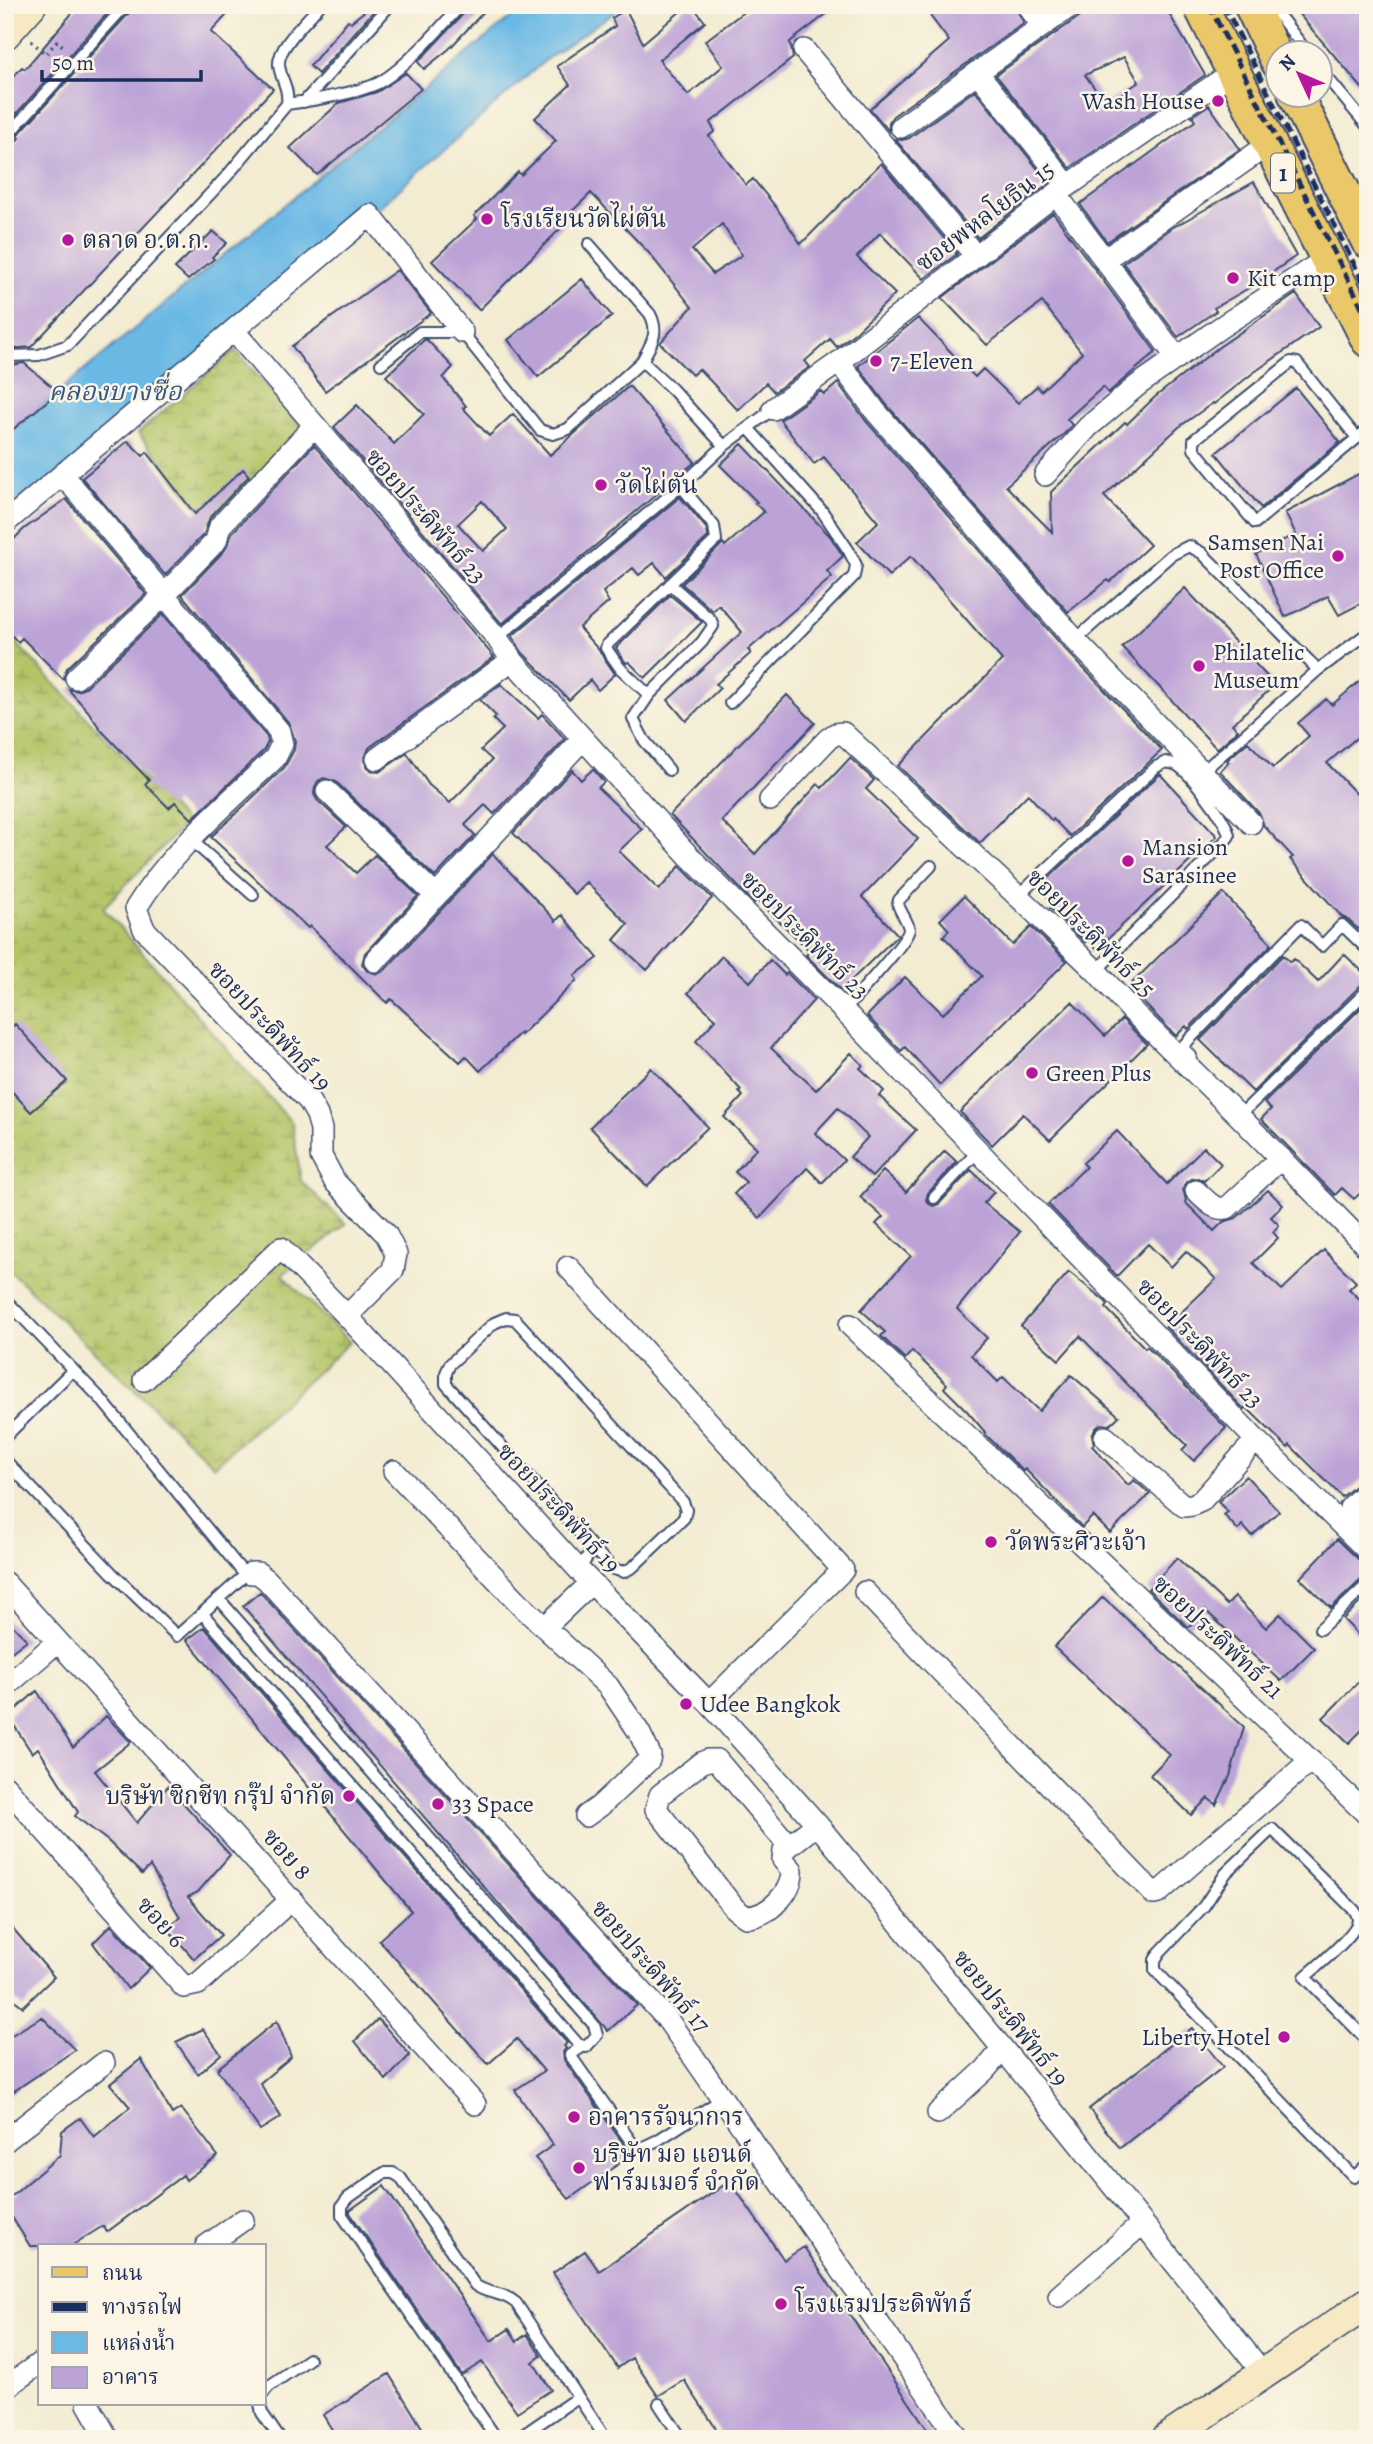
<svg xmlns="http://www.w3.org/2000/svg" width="1373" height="2444" viewBox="0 0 1373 2444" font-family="Alegreya,'Noto Serif Thai',serif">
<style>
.wetland{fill:url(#wetland-marsh);stroke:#687a63;stroke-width:2}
.water{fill:#6bb9e5;stroke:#4374a2;stroke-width:2}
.building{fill:#bca3d7;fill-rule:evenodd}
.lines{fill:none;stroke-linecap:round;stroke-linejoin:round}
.lane-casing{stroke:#3b4b6f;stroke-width:14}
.street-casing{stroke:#3b4b6f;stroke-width:24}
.secondary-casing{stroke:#3b4b6f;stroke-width:33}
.primary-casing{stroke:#3b4b6f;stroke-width:37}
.path{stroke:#3b4b6f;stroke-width:3.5;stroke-dasharray:2 5;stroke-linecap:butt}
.lane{stroke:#fff;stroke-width:10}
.street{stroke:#fff;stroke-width:21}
.secondary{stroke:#f7e9c3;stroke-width:30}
.primary{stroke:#eac769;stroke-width:33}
.rail{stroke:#1b2f5e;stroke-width:5;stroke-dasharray:10 5;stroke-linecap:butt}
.poi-dot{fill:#b5179e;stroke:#fcf5e5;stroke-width:2.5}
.labels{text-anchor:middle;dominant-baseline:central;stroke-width:5;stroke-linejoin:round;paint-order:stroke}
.shield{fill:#fcf5e5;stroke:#5e6a86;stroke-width:2}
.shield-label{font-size:23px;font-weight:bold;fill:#1b2f5e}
.poi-label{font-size:24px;fill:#1b2f5e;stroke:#fcf5e5;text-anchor:start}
.street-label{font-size:24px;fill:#1b2f5e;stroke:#fcf5e5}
.water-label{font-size:26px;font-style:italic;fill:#335886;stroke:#fcf5e5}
</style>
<defs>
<pattern id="wetland-marsh" width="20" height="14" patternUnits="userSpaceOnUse" patternTransform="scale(1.75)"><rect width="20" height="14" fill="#b4c568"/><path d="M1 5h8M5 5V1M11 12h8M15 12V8" fill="none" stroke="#92a059"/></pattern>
</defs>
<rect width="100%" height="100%" fill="#fcf5e5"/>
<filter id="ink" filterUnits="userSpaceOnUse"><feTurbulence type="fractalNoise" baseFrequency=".0143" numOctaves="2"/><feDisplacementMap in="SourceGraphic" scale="14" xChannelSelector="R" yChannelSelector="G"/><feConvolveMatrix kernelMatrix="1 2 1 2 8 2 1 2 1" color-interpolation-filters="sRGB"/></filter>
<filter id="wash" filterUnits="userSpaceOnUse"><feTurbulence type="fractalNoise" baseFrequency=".00686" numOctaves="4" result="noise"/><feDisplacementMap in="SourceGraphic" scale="28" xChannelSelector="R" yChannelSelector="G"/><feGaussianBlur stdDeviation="1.57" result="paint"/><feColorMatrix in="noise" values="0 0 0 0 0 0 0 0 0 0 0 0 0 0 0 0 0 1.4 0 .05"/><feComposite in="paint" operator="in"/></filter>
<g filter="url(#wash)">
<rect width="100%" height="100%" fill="#f3ecd2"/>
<path class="wetland" d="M235,350L306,432L215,528L138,433Z
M5,631L186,823L103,908L292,1123L301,1181L346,1224L282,1275L350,1342L214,1466L5,1266Z"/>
<path class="water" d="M526,5H625L548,58L370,215L5,522V436Z"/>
<g id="blocks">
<path class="building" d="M79,5H115L6,125L5,85L22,67L25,69Z
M134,5H236L211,32L273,89L31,347L5,349V154L19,138L17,136L132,10Z
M372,5H379L318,74L310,66L348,20L351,22Z
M469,5H490L449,49L424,69L418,62L467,10Z
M688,5H692L705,22L659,60L688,95L723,66L705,41L753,5H838L790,42L793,58L710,123L715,131L709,136L746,185L753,179L776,207L801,244L881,163L957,254L924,279L880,233L857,257L895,294L857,331L837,347L830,339L805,361L810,367L774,392L766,383L738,410L699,369L692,375L660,343L692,307L648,252L591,193L564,219L567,222L479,310L432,261L477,219L474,216L518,172L521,175L556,141L535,118L570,85L557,66L615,26L612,18L626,10L643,43ZM722,224L742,255L713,274L692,250Z
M928,5H1014L1024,23L893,116L889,122V131L870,109L949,41L931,17Z
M1085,5H1164L1205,75L1070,168L996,75L1080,16ZM1124,57L1139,82L1106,104L1085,75Z
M1291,5H1368V95Z
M406,73L421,89L317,175L290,148L339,103L377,92Z
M975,90L1049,183L978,238L895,139L902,140L909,138Z
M1209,105L1240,149L1107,242L1080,204L1195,121L1192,116Z
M1254,182L1296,256L1254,285L1214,308L1216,311L1178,337L1123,263L1172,228Z
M1053,213L1156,352L1108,393L1103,387L1067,419L1072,425L1065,433L1006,486L1052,532L1051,492L1125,422L1127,424L1155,397L1219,347L1296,294L1319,327L1253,373L1214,404L1213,403L1179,427L1104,496L1150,545L1110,582L1108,580L1068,612L886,404L858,366L918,318L975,377L983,369L1018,403L1037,386L1041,391L1082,353L1042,302L987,345L942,298Z
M213,231L227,243L212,257L214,259L188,280L175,268Z
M397,270L431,313L325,391L292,346Z
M582,279L612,316L538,377L508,340Z
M424,340H427L453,367L443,378L466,406L463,408L489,436L513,414L550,455L629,386L695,462L502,624L334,427L357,405L394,444L424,414L386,376ZM482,501L507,529L483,551L458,524Z
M24,363L58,392L5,436V366Z
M838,383L866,421L1065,649L1162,750L1070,836L1053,819L1052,821L1028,794L980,843L898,766L1002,660L911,556L889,576L857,542L878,522L824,457L814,464L780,420L821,391L824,395Z
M1296,388L1340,442L1261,508L1216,453Z
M128,441L143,456L147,452L195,514L243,469L249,476L210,517L204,534L165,575L82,478Z
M742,444L830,536L843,556L827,571L832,577L748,650L751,653L716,684L720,688L686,721L668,700L742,632L719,605L713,611L682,584L723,543L725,546L764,512L755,503L757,502L720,465Z
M314,445L494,657L369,748L364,760L367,767L372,771L379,772L407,753L429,785L450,803L492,760L481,750L503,729L493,719L496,716L480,700L501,684L538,718L542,714L565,739L494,814L485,805L465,825L475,835L435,877L336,782L324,778L318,781L315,787L314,794L317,800L346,827L327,845L356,873L375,855L418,896L365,953L362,964L367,971L378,974L385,970L493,854L556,921L562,915L598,958L574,976L577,980L521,1035L520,1033L480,1071L466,1056L460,1062L391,999L387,1003L310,926L308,928L211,837L284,768L294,750L295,741L289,723L182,595L225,550L232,533Z
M1368,469V600L1339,615L1328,596L1285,617L1256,554L1296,534L1285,513Z
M680,497L707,529L708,537L666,577L654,563L639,575L633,568L603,592L609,602L579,628L598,649L615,674L598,690L590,680L569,700L522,652L512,636Z
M66,499L146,594L67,668L63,679L22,638L18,642L5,629V548L24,529Z
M1185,588L1275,685L1232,724L1238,730L1217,749L1122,647Z
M670,595L702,622L645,678L629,662L626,663L616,648Z
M163,614L267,737L268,742L264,750L192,819L175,802L169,808L145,784L149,780L101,730L88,711L68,689L78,691L85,688Z
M1368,674V728L1327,763L1368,806V921L1358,929L1347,919L1342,917L1290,859L1293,857L1264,826L1260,814L1220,771L1229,762L1227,760L1248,742L1273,768L1309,736L1298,723L1326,699L1332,705Z
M787,695L815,723L722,821L755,854L818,784L822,788L850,758L874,780L866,789L918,839L862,897L898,935L841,990L806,955L810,951L757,900L754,903L670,815Z
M593,769L604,782L598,788L642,829L619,851L659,890L680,866L712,898L647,970L614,940L628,924L586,882L574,894L513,833L572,770L581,780Z
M1160,774L1217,836L1097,949L1088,939L1085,942L1050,908L1054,904L1039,887Z
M1223,893L1272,944L1188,1029L1186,1026L1176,1036L1128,987Z
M964,896L1013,945L1031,927L1067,961L940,1085L905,1047L901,1051L867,1016L905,977L943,1014L982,976L943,936L949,930L940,920Z
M1344,954L1368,977V982L1362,984L1253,1092L1200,1040L1283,955L1290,962L1294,959L1318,982Z
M722,956L750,982L770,960L785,975L787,973L814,1000L771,1048L816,1090L851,1053L863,1065L860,1068L884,1091L879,1096L916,1130L872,1177L850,1157L868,1137L838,1108L815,1133L844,1160L822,1183L807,1168L760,1218L734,1194L746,1182L735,1172L757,1148L724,1117L743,1096L739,1092L741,1090L696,1041L716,1019L688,993Z
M1368,1001V1186L1354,1199L1342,1188L1335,1195L1261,1119L1271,1109L1264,1103Z
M1072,1002L1105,1036L1122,1019L1147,1044L1050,1140L1023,1114L992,1145L960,1112Z
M15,1024L67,1081L31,1112L5,1084V1033Z
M651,1068L708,1127L647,1186L590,1127Z
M1117,1131L1167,1184L1204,1147L1221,1164L1204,1181L1198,1178L1192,1179L1186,1183L1183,1189L1186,1200L1185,1202L1214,1231L1223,1222L1236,1218L1268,1190L1283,1205L1271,1217L1279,1225L1273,1232L1278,1238L1253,1263L1282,1290L1324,1250L1356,1282L1349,1289L1368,1307V1475L1342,1497L1290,1445L1288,1448L1246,1407L1244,1409L1166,1327L1216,1279L1186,1251L1171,1267L1148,1244L1117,1276L1048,1204L1086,1167L1083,1163Z
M945,1151L957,1162L928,1193L926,1200L928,1203L933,1206L939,1204L971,1170L994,1192L984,1203L1020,1232L957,1309L987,1338L971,1355L998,1382L1003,1377L1039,1411L1071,1375L1119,1416L1110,1425L1101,1424L1096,1428L1092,1435L1094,1444L1092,1446L1128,1485L1134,1480L1150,1494L1110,1533L1093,1516L1082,1527L1025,1469L1023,1471L984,1433L985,1432L967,1411L944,1388L947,1384L912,1351L905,1359L881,1336L885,1332L861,1310L911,1256L876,1224L883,1217L860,1197L883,1171L906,1192Z
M1069,1272L1105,1301L1108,1305L1106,1308L1145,1348L1147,1346L1226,1428L1194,1461L1182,1450L1187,1445L1080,1336L1059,1360L1021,1326Z
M1246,1476L1279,1511L1252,1536L1242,1525L1238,1530L1224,1515L1228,1512L1218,1502Z
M1337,1539L1359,1560L1368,1564V1576L1363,1578L1331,1608L1300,1578Z
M1177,1558L1227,1605L1235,1597L1266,1628L1280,1614L1314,1648L1281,1681L1205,1610L1188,1627L1148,1589Z
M260,1592L637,2005L608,2031L243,1606Z
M1368,1595V1645L1343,1619Z
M1103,1597L1244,1727L1230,1776L1216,1805L1208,1798L1191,1815L1150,1775L1170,1755L1054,1647Z
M5,1618L27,1640L5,1657Z
M204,1627L567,2043L564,2046L566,2048L563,2052L564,2060L631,2155L569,2199L535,2158L553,2145L515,2090L544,2071L517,2039L488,2064L379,1940L411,1911L187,1640Z
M1368,1672V1724L1349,1743L1323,1718Z
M37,1691L73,1748L106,1716L131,1742L95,1771L137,1823L168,1786L230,1855L198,1892L188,1897L221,1935L194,1959L167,1928L180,1917L150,1866L142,1874L108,1841L75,1816L78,1812L38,1748L32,1753L8,1716Z
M5,1919L54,1977L23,2007L5,1992Z
M111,1925L150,1968L128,1989L93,1943Z
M42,2017L75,2050L5,2097V2039Z
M378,2019L410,2055L386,2080L355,2041Z
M277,2021L291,2057L260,2083L281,2117L260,2130L217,2069Z
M1192,2028L1223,2067L1120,2148L1089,2109Z
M203,2029L221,2054L198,2074L176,2042Z
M141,2059L172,2114L181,2108L218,2156L186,2180L183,2175L107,2232L103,2226L71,2246H30L5,2206V2202L60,2155L62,2131L80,2118L94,2137L130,2107L110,2084Z
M730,2181L784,2260L804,2247L934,2439H723L684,2380L658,2396L632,2358L618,2368L553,2273L585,2251L599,2271Z
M384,2186L491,2341L509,2329L517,2341L527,2334L541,2356L533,2362L551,2390L517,2412L482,2362L462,2375L350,2213V2210Z
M389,2374L429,2439H338L323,2415Z"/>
</g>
</g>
<g filter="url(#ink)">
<use href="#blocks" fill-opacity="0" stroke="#3b4b6f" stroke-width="2"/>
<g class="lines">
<g class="lane-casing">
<path id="lane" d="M1271,5L1307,52
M1320,69L1368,127
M304,102L390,5
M287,104C308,101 365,92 382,81C408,65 440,28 461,5
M5,138L126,5
M589,244L650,314C660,333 651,344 642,361
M5,358L7,356L39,355L68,345L227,176L287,104C289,87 281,81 279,65C277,47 309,19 320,5
M381,364L420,332H462L540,430L553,434L568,429L642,361L672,389L724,446
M1357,438L1297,363L1291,362L1194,440V449L1255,523L1368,429
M670,584L711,620L713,626L702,642L649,695L620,668L606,648L607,645L716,540L714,526L681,486
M497,638L681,486L724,446L773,409
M1075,640L1171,555L1189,546L1202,553L1318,670L1368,633
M649,695L633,719L644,740L669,770
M730,703L854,576L856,565L849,551L822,511L749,429
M1202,772L1318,670
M191,840L253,895
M1018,896L1156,767L1166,762C1169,763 1173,763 1177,765C1190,773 1227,820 1229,836L1221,846L1096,971
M844,1011C854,998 909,941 909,929C908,921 900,912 898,904L899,900L931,866
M1191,1056L1182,1047L1301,925L1322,946L1342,925L1368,950
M1239,1116L1368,990
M934,1198L979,1150
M5,1299L101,1399L245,1575
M5,1437L73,1370
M5,1460L112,1573L177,1636L245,1575L251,1573
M579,1570L593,1548L446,1384V1373L450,1364L494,1323L506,1318L515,1319L683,1502L686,1510L684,1518L633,1567L624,1572L613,1569L593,1548
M203,1614L578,2044L586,2047L597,2035L594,2025L219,1599
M1320,1629L1368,1584
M1368,2041L1305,1977C1316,1967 1357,1934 1358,1920C1358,1917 1356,1912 1354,1910L1272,1829L1226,1873L1204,1906L1160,1952L1155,1960V1970L1354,2177L1368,2164
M582,2047L570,2055L637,2150L658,2140L724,2098
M264,2392L269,2386L309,2359
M260,2404L262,2413L280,2439
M659,2404L682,2439
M497,2439L342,2215V2206L348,2198L384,2173H393L400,2177L475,2285C488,2295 502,2291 516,2303L606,2439
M517,2439L578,2397"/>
</g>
<g class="street-casing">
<path id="street" d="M1027,5L1042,25
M804,50L975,255
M977,72L1068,186
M901,127L1072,5
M1056,194L1177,358
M1104,260L1269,144
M234,331L497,638L512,660L688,855L844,1011L1256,1440L1368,1551
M839,362L876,412L1075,640L1251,823
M773,409L839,362L1056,194L1233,72
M63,475L279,731L282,744L275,758C227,804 171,850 136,908L144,929L309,1101L317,1115L321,1129V1156L335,1182L386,1234L396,1254L393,1270L347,1316L579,1570L709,1703L817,1824L1003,2049L1263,2373
M1045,475L1088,427L1138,385L1221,327L1326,259
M5,523L370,215L462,332
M76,678L164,595L216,541L220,526L314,426
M377,759L512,660
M327,791L435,895
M770,800L828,739L835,734L843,733L1024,902L1096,971L1131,1010L1239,1116L1368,1248
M375,961L582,740
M1196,1191C1206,1200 1214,1211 1227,1208L1281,1158
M568,1267L843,1570L709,1703
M850,1325L1368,1815
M144,1380L281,1248L347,1316
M1105,1437L1184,1506L1192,1505L1201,1501L1256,1440
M394,1471L525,1609L608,1686L639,1732L650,1755L649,1760L600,1806L586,1816
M1368,1490L1350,1508L1368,1526
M251,1573H258L267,1580L667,2019L959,2439
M5,1583L475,2104
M865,1592L1154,1894L1158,1893L1311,1760
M545,1627L591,1583
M5,1687L57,1642
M5,1786L184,1987L198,1984L292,1899
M789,1846L717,1760H708L701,1763L660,1795L656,1809L735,1909L746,1917C768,1917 793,1892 792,1870L783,1860L784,1851L789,1846L817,1824
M938,2113L985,2070L1003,2049
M5,2141L104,2063
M206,2246L243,2220
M1059,2296L1143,2223
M5,2388L40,2363
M88,2404L108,2439"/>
</g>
<g class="secondary-casing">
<path id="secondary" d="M5,34L31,5
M1167,2439L1368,2303"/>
</g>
<g class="primary-casing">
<path id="primary" d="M1200,5L1368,340
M1251,5L1278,62
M1295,94L1368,241"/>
</g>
<path class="path" d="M31,41L46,54L57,41L65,48"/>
<use href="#lane" class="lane"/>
<use href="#street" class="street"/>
<use href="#secondary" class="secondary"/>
<use href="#primary" class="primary"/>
<path class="rail" d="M1209,5L1368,319
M1224,5L1368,292"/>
</g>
</g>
<g class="poi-dot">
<circle cx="1218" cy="101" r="7"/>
<circle cx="487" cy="219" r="7"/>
<circle cx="68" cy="240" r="7"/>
<circle cx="1233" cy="278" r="7"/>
<circle cx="876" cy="361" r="7"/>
<circle cx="601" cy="485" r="7"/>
<circle cx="1338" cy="556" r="7"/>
<circle cx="1199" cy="666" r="7"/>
<circle cx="1128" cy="861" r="7"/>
<circle cx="1032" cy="1073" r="7"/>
<circle cx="991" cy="1542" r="7"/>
<circle cx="686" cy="1704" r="7"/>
<circle cx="349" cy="1796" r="7"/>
<circle cx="438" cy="1804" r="7"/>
<circle cx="1284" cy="2037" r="7"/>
<circle cx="574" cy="2117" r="7"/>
<circle cx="579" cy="2168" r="7"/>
<circle cx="781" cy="2304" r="7"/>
</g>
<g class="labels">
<rect class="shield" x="1271" y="153.5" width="24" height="39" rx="5"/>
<g class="shield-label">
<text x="1283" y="173">1</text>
</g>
<g class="poi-label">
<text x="1204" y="101" text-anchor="end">Wash House</text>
<text x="501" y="219">โรงเรียนวัดไผ่ตัน</text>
<text x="82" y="240">ตลาด อ.ต.ก.</text>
<text x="1247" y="278">Kit camp</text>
<text x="890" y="361">7-Eleven</text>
<text x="615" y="485">วัดไผ่ตัน</text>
<text x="1324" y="542" text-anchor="end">Samsen Nai<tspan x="1324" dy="28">Post Office</tspan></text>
<text x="1213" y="652">Philatelic<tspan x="1213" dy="28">Museum</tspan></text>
<text x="1142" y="847">Mansion<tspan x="1142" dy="28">Sarasinee</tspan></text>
<text x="1046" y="1073">Green Plus</text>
<text x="1005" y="1542">วัดพระศิวะเจ้า</text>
<text x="700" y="1704">Udee Bangkok</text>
<text x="335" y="1796" text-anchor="end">บริษัท ซิกชีท กรุ๊ป จำกัด</text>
<text x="452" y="1804">33 Space</text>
<text x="1270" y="2037" text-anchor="end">Liberty Hotel</text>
<text x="588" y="2117">อาคารรัจนาการ</text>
<text x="593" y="2154">บริษัท มอ แอนด์<tspan x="593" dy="28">ฟาร์มเมอร์ จำกัด</tspan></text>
<text x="795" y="2304">โรงแรมประดิพัทธ์</text>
</g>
<g class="street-label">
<text transform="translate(985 216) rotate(-37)">ซอยพหลโยธิน 15</text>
<text transform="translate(426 516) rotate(49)">ซอยประดิพัทธ์ 23</text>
<text transform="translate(1091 933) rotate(45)">ซอยประดิพัทธ์ 25</text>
<text transform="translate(805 935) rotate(45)">ซอยประดิพัทธ์ 23</text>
<text transform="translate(270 1026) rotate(47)">ซอยประดิพัทธ์ 19</text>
<text transform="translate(1200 1343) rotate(46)">ซอยประดิพัทธ์ 23</text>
<text transform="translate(559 1508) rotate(47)">ซอยประดิพัทธ์ 19</text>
<text transform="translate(1218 1637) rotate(43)">ซอยประดิพัทธ์ 21</text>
<text transform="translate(287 1854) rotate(48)">ซอย 8</text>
<text transform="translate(161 1922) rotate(48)">ซอย 6</text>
<text transform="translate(651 1966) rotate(49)">ซอยประดิพัทธ์ 17</text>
<text transform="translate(1011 2018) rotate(51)">ซอยประดิพัทธ์ 19</text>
</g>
<g class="water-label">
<text x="115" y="391">คลองบางซื่อ</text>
</g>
</g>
<rect width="1373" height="2444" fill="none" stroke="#fcf5e5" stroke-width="28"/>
<rect x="38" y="2244" width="228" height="161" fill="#fcf5e5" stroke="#a2a6af" stroke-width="2"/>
<rect x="52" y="2267" width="35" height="10" fill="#eac769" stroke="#a2a6af" stroke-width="2"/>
<text x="102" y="2280" font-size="21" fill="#1b2f5e">ถนน</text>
<rect x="52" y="2302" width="35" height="10" fill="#1b2f5e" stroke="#a2a6af" stroke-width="2"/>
<text x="102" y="2314" font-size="21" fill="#1b2f5e">ทางรถไฟ</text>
<rect x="52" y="2332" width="35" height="21" fill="#6bb9e5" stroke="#a2a6af" stroke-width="2"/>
<text x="102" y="2350" font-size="21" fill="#1b2f5e">แหล่งน้ำ</text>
<rect x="52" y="2367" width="35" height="21" fill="#bca3d7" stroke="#a2a6af" stroke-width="2"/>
<text x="102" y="2384" font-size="21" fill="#1b2f5e">อาคาร</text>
<g transform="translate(1299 74) rotate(314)"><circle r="33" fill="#fcf5e5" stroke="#a2a6af" stroke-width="2"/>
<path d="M0-5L12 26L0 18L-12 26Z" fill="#b5179e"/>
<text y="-10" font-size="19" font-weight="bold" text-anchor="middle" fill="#1b2f5e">N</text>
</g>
<path d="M42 70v10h159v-10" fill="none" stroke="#1b2f5e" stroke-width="3.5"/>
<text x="52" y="70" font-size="21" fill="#1b2f5e" stroke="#fcf5e5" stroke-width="5" paint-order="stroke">50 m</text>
</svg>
